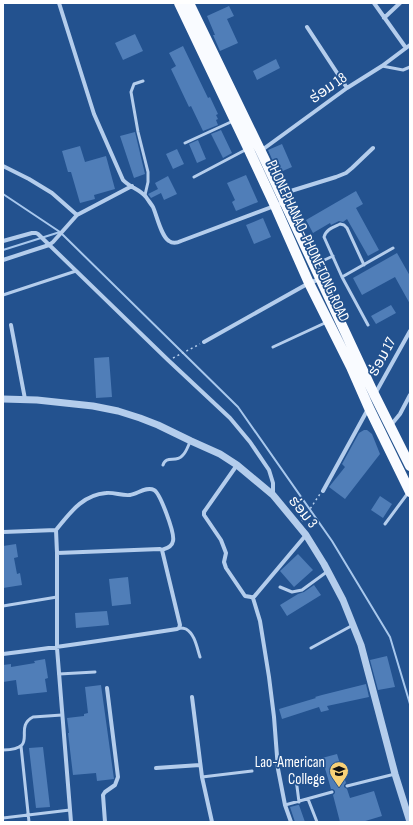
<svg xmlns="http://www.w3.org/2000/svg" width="413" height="825" viewBox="0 0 413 825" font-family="'Sofia Sans Condensed','Noto Sans Lao',sans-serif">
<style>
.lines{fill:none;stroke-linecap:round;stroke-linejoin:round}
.stream{stroke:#a8c8ed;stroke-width:2}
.building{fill:#507eb8}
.path{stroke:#b4cdec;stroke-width:1.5;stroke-dasharray:2 3;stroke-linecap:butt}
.service{stroke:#b4cdec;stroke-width:3}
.minor{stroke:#b4cdec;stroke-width:4}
.tertiary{stroke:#b4cdec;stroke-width:7}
.primary{stroke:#f9fbff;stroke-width:10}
.labels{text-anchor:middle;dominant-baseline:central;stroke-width:3.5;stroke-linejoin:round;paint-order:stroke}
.street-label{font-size:15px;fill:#fff;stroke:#23528f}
.poi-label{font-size:15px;fill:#fff;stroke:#23528f;text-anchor:end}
</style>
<rect width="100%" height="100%" fill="#23528f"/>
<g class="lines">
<path class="stream" d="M3,194L60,232L238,407L332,541L390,637L410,704
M3,250L60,232"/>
</g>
<path class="building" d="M229,6L234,16L227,19L238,43L220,51L213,35H215L207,16Z
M135,34L143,51L123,60L115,43Z
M183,46L208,98L210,97L218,114L216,115L218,119L216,120L218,125L203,131L191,106L189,107L171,69L176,66L169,53Z
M276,59L280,68L257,80L253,71Z
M221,130L232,153L223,158L211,134Z
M135,132L145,174L134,178L120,136Z
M198,140L206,159L197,163L189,144Z
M282,144L292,167L278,173L268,150Z
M80,146L85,162L106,156L115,189L94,195L95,199L80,203L71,172H68L62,151Z
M177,149L184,164L173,169L166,154Z
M246,175L258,202L236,211L232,202L235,200L227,183Z
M168,176L177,194L164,200L161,193L151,198L148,194L158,189L155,183Z
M356,191L363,204L356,208L379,250L368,256L347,219L343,222L339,221L331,225L330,223L313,233L306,220Z
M263,218L271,237L254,244L246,225Z
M397,253L410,276V304L395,277L362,295L353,278Z
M391,305L396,313L376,324L371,316Z
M109,357L112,397L96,398L94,358Z
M364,430H367L372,434L380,454L345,499L329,487L345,467L342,464L359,433Z
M380,496L392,504L383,518L371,510Z
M16,544L18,557L14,558L17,574L20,573L22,585L3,588V546Z
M298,554L313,570L294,587L280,571Z
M128,577L131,604L112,606L109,579Z
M314,585L321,595L287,616L280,605L298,594L304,592Z
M107,611L109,625L76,628L75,613Z
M387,656L395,687L378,690L370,660Z
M45,659L48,678L45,679L47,692L18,695L16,680L3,682V665L11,664V667L35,663L34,661Z
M366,684L369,697L327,706L329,710L321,712L319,707L282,719L279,709L316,698L315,697L322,695Z
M101,685L114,779L97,781L96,773L73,775L68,733H69L67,718L84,716V714L88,713L85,687Z
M43,747L50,807L36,808L29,748Z
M337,754L346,783L344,785V787L347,789L350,798L374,791L382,816L362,822H340L333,795L335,793V791L333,789H331L322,758Z
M298,805H299L305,822H295L290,807Z"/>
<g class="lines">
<path class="path" d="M173,358L200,344
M302,521L320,494"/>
<path class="service" d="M382,66L403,70L410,67
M143,81L134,84L131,92L138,132L148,172V182L145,195
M185,143L233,121
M194,177L247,149
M316,264L333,256
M364,265L347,228L344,225L340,224C334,227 326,229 324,237L342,277L368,325
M342,277L393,248
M3,295L76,271
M273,347L327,322
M163,465C166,455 176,463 182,456C186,453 188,446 190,442
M385,524L408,493
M280,587L292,592L302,590L328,571
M3,606L57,597
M179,628C182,628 184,628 186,629C195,634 197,648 200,657
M311,648L353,625
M59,674L95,672
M21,746L29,822
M3,750C41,749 12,728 33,717L62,715
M202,777L252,771
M296,779L299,802
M347,786L395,774
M308,799L317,822
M285,805L332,792
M3,818L70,810"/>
<path class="minor" d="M59,3L94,114L123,180C129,187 140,189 146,197C148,200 151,204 153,207C157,216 161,236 169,241C173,244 177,243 181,241L285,202
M374,3L406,48
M384,18L400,3
M307,27L347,88
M262,150L347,88L382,66L410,45
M3,166L29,179L52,193L77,215
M281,194L336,177L346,173L352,168L373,148
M3,241L32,233H36L38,234L168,360L230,418L250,442L269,470L273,483V495
M3,260L49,245L53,242L77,215L132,186
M11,325L25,399
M204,342L309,283L320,279
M375,394L410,331
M391,425L400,414L410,395
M237,465L204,512V515L221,540L226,553L224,562L226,568L245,596L251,597L253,598L260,621L269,677L274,717L278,769L285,805L291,822
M323,491L368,409
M3,532L56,530
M253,598L306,535
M3,654C61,647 119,638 177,629L179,628L180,625L162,550L160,549L57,553
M192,697L202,777L212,822
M156,768L200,765
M71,822L57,648V553L56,530C70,513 82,495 106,493C114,492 122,496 130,495C137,494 147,486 154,490C160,493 175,533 173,541C172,547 167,548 162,550
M105,822L103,795L105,792L115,785L118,777L107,688"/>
<path class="tertiary" d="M3,399L37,400L93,406L118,411L140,418L158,425L191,441L220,454L237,465L273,495L306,535L324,564L343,600L361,645L395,774L410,822"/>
<path class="primary" d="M179,3L248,148L275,206L309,283L351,367L369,408L410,492
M189,3L264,158L374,394L410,466"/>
</g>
<defs>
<g id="school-pin" transform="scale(1)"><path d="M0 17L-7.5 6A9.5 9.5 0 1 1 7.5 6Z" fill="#f7d177" stroke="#23528f"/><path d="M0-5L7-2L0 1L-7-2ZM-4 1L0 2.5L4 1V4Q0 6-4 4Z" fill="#111"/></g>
</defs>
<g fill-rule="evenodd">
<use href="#school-pin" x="339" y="771"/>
</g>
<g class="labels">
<g class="street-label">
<text transform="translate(328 88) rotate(-35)">ຮ່ອມ 18</text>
<text transform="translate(308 241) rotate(65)">PHONEPHANAO-PHONETONG ROAD</text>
<text transform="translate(382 357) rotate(-61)">ຮ່ອມ 17</text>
<text transform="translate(303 512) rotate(51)">ຮ່ອມ 3</text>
</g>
<g class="poi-label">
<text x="325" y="762">Lao-American<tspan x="325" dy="17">College</tspan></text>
</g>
</g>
<rect width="413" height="825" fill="none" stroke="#ffffff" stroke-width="8"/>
</svg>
